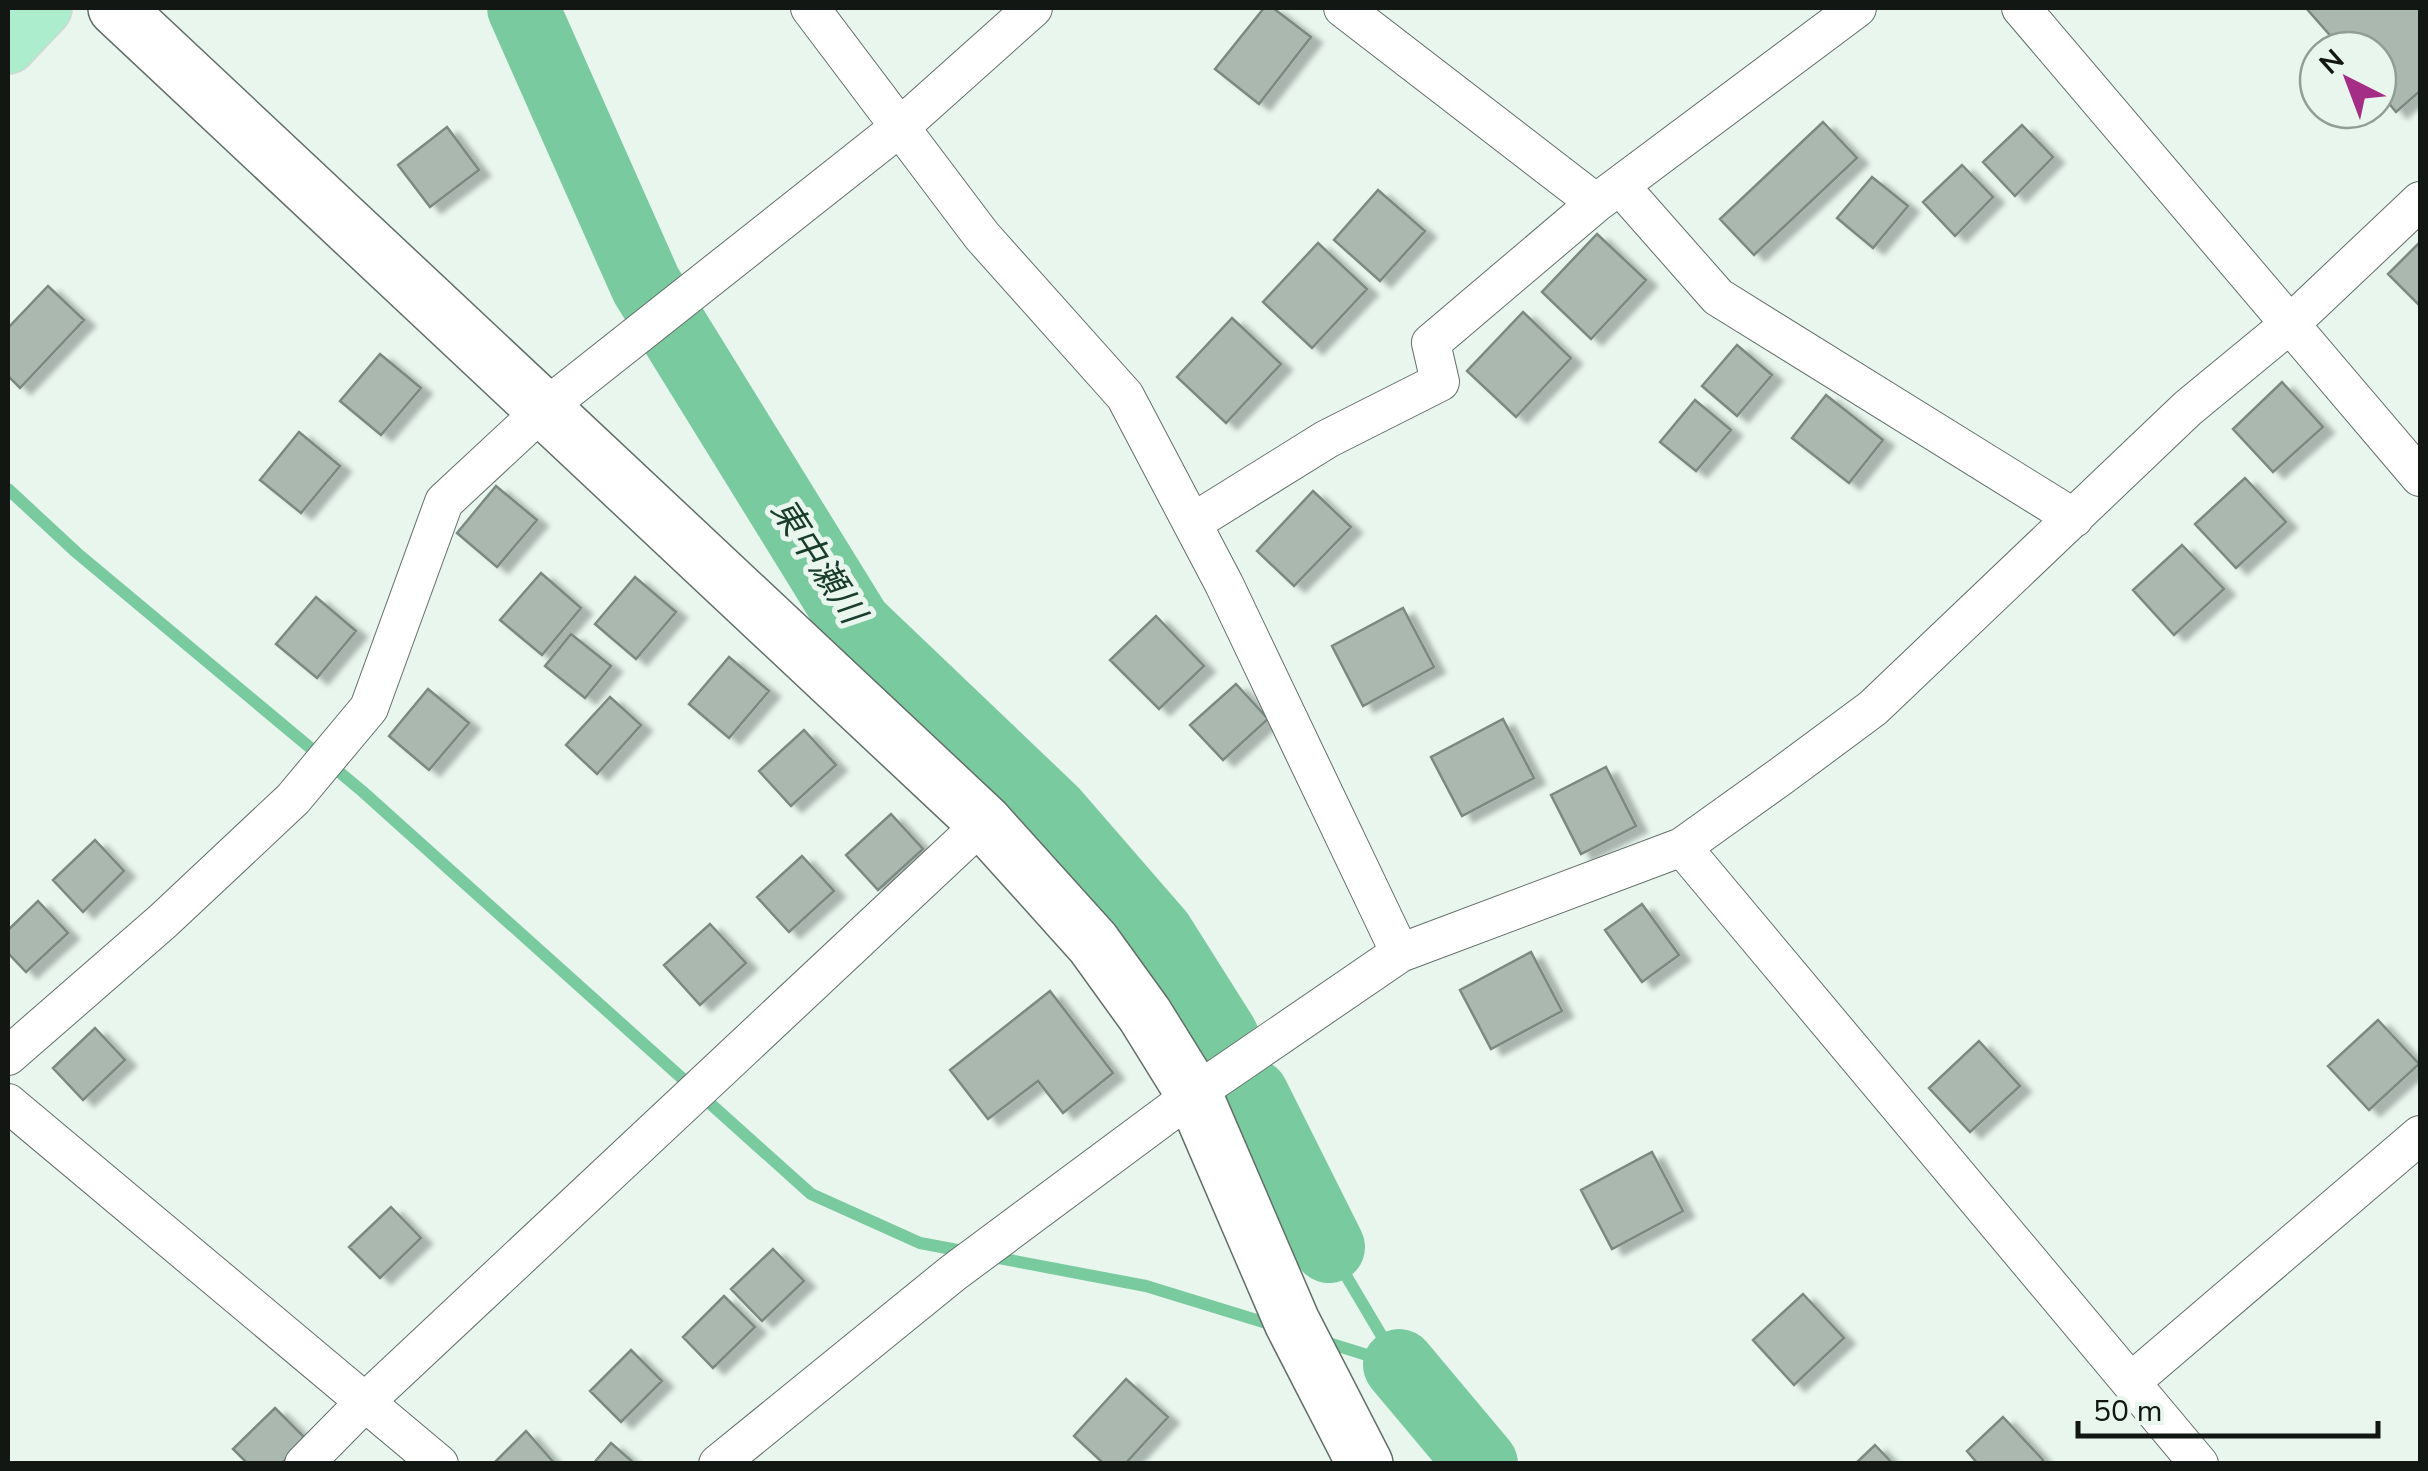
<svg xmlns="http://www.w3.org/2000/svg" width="2428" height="1471" viewBox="0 0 2428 1471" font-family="'Nunito Sans','Noto Sans JP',sans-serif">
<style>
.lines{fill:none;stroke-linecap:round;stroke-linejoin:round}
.stream{stroke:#7acaa0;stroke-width:12}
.river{stroke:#7acaa0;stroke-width:72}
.building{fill:#aab8af;stroke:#7c8981;stroke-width:2.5;filter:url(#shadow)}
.street-casing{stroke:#626f67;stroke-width:40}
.secondary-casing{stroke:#626f67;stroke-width:58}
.primary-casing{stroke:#d4d5d5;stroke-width:58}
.street{stroke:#fff;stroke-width:38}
.secondary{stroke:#fff;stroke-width:55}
.primary{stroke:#abedcc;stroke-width:55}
.labels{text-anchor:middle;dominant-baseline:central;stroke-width:10;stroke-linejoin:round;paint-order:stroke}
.water-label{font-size:35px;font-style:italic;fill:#193c2b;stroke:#e8f6ee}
</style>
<defs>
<filter id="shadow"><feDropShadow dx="11" dy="6" stdDeviation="2.5" flood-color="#0004"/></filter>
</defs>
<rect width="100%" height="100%" fill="#e8f6ee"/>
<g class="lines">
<path class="stream" d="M8,489L77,553L362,791L811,1194L920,1243L968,1252
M988,1256L1146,1286L1279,1327
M1322,1341L1399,1365L1329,1247"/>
<path class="river" d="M523,8L646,285L856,625L1053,813L1158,934L1223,1037
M1253,1095L1329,1247
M1399,1365L1482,1464"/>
</g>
<path class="building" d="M1264,8H1273L1311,37L1259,104L1215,69Z
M2306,8H2420V91L2396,112L2378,90V50H2343Z
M1823,122L1857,158L1754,255L1720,219Z
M2022,125L2053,157L2015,196L1983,162Z
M447,127L479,170L430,207L398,165Z
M1962,165L1993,197L1955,236L1923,202Z
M1872,177L1908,206L1873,248L1837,218Z
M1378,190L1425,231L1380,281L1334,240Z
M1597,234L1646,280L1591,339L1542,292Z
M2420,242V306L2388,274Z
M1318,243L1367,289L1312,348L1263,302Z
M48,286L84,320L20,388L8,376V328Z
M1523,312L1571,358L1516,417L1467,371Z
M1232,318L1281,364L1226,423L1177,377Z
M1737,345L1772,375L1737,416L1702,386Z
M380,354L421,388L381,435L340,401Z
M2282,382L2323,427L2273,472L2233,429Z
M1826,395L1883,440L1849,483L1792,438Z
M1695,400L1731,430L1696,471L1660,442Z
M299,432L340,466L301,513L260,480Z
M2245,478L2286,522L2236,568L2195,524Z
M496,486L537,520L497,567L457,533Z
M1313,491L1351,527L1294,586L1257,551Z
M2182,545L2224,589L2174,635L2133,590Z
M541,573L581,608L542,655L500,620Z
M635,577L676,612L636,659L595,624Z
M316,597L356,631L317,678L276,644Z
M1403,608L1434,667L1363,706L1332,646Z
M1156,616L1204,666L1159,709L1110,660Z
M571,634L611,666L585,698L545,666Z
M729,657L769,691L729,738L689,704Z
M1236,684L1268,719L1223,760L1190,725Z
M428,689L469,723L429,770L389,736Z
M610,697L641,725L597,774L566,745Z
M1503,719L1534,778L1462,816L1431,757Z
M804,730L836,765L791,806L759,771Z
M1606,767L1636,826L1581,854L1551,795Z
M891,814L923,849L878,890L846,855Z
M95,840L124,871L83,912L53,880Z
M802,856L834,891L789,932L757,897Z
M38,901L68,933L26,972L8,953V930Z
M1642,904L1679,955L1642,982L1605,930Z
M710,924L746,963L700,1005L664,965Z
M1531,952L1562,1011L1491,1049L1460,990Z
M1050,991L1113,1073L1063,1113L1038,1081L988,1119L950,1070Z
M2378,1020L2419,1064L2369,1110L2328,1066Z
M95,1028L125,1060L83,1100L53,1068Z
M1979,1041L2020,1086L1970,1132L1929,1088Z
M1652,1152L1683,1211L1612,1249L1581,1190Z
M391,1207L421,1238L380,1278L349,1247Z
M773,1249L804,1281L762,1321L731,1289Z
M1803,1294L1844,1338L1794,1385L1753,1340Z
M724,1296L755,1327L713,1368L683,1337Z
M631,1350L662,1381L621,1422L590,1391Z
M1126,1379L1168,1417L1125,1464H1104L1074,1436Z
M275,1408L306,1439L281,1464H248L233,1449Z
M2003,1417L2043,1460L2040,1464H1978L1967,1451Z
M526,1431L555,1464H493Z
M611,1443L635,1464H593Z
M1875,1445L1893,1464H1855Z"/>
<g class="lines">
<g class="street-casing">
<path id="street" d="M810,8L982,236L1125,396L1224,584L1400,953
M1343,8L1596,203
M2021,8L2420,477
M1621,187L1718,297L2074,518
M1192,523L1327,439L1440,382L1431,343L1596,203L1857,8
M1682,847L2199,1464
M8,1056L163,921L293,799L369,708L444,502L545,408L900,127L1033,8
M8,1103L439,1464
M2131,1382L2420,1135
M304,1464L366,1401L984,822
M718,1464L953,1273L1194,1094L1400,953L1682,847L1784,774L1873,708L2188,408L2290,324L2420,201"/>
</g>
<g class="secondary-casing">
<path id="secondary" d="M116,8L984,822L1093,943L1145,1015L1194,1094L1292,1322L1365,1464"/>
</g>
<g class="primary-casing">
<path id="primary" d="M8,46L44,8"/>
</g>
<use href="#street" class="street"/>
<use href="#secondary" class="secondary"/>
<use href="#primary" class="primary"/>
</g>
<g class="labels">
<g class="water-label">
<text transform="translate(818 561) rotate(57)">東中瀬川</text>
</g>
</g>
<rect width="2428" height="1471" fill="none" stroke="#121714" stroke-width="20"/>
<g transform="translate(2348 80) rotate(318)"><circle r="48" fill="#e8f6ee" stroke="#929d97" stroke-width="2.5"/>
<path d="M0-8L18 38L0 25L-18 38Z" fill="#a42e86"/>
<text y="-15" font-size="28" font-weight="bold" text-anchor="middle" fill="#121714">N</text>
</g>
<path d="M2078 1421v15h300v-15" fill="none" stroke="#121714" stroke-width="5"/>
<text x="2093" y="1421" font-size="30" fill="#121714" stroke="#e8f6ee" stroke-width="8" paint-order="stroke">50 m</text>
</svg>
